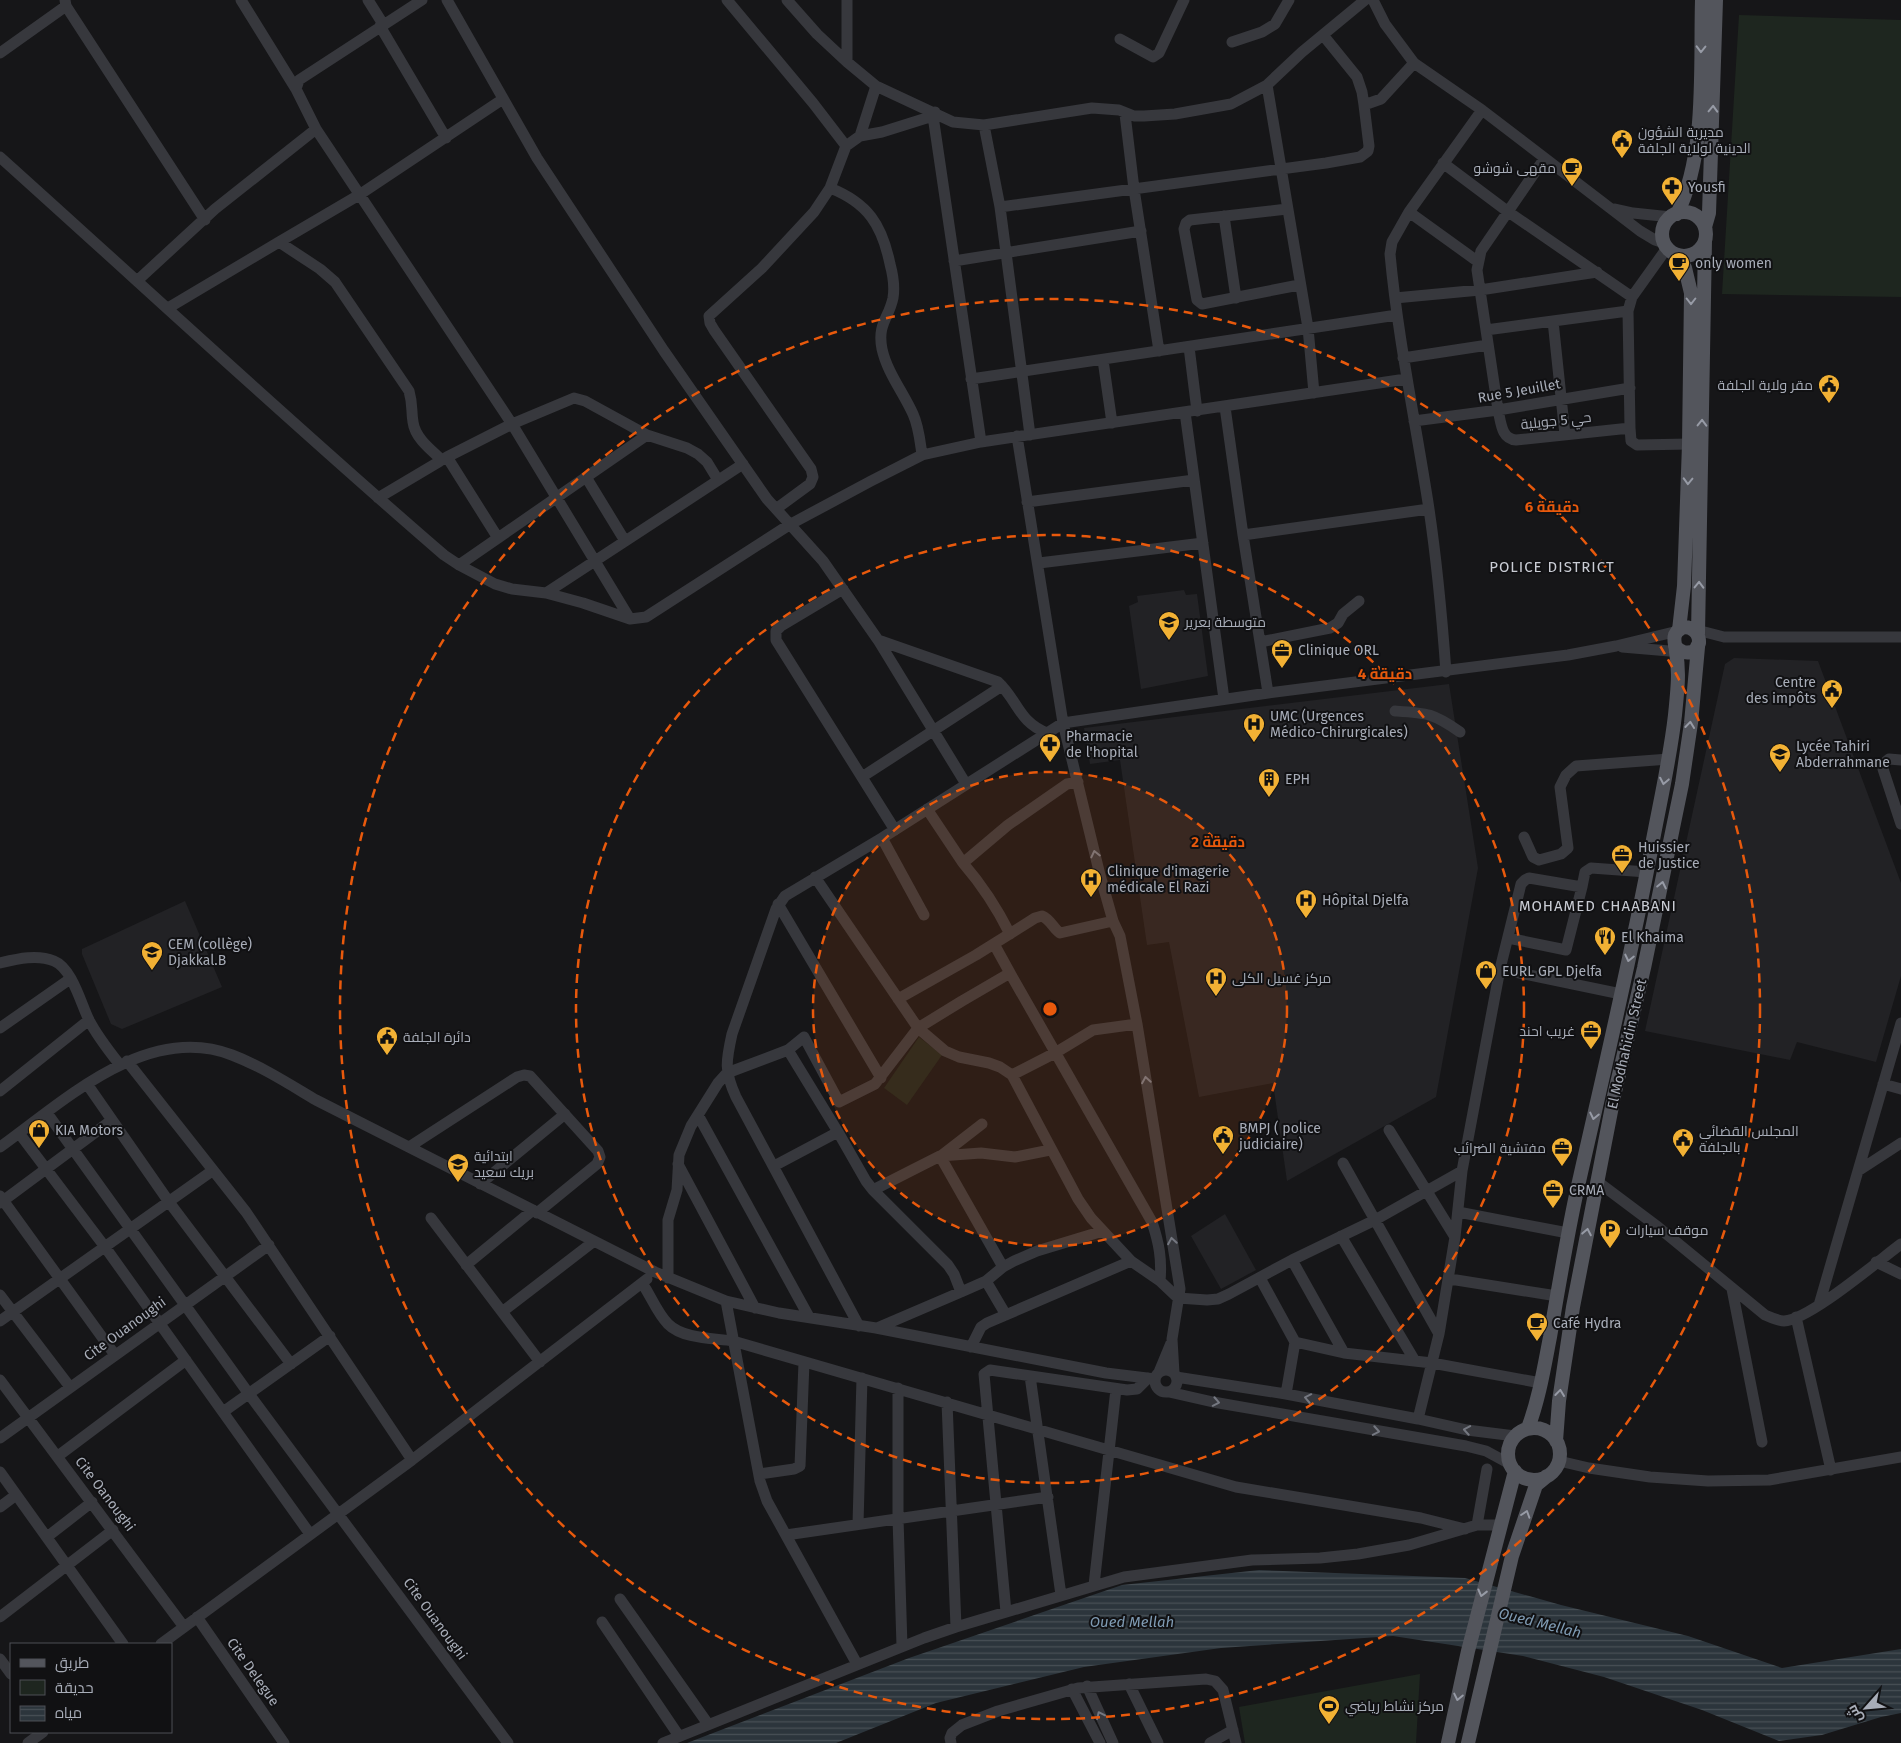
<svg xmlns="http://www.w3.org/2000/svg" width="1901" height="1743" viewBox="0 0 1901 1743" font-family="'Fira Sans',Cairo,sans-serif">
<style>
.built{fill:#222225}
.green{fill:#1e261f}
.water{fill:url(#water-rules)}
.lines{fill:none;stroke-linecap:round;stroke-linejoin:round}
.minor{stroke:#37383d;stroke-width:11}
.major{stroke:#53555c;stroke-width:14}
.oneway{stroke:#979ba6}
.oneway2{stroke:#757881}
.ring{fill:none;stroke:#e8590c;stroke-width:2.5;stroke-dasharray:9 6}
.labels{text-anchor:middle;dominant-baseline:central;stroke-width:4;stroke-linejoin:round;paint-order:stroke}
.poi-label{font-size:14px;fill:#a8adb8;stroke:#111113;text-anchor:start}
.street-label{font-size:14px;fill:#a8adb8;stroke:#111113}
.neighbourhood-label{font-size:15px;letter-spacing:1px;fill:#c9ccd4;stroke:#111113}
.water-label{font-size:15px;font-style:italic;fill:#7f9bb3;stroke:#111113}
.centre{fill:#e8590c;stroke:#111113;stroke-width:2.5}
.ring-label{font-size:15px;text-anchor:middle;font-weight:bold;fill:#e8590c;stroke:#111113;stroke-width:4;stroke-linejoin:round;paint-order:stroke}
</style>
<defs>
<pattern id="water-rules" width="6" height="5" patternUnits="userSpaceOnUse" patternTransform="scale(1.25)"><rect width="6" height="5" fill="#2c353c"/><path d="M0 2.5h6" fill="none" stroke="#485056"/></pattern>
</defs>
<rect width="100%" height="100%" fill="#161618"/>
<path class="built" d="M1184,590L1186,595L1197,594L1208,676L1141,689L1129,606L1138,602L1137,596Z
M1734,658L1818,661L1901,883V976L1876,1062L1797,1042L1790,1060L1645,1031L1725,664Z
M1449,684L1478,868L1436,1097L1287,1181L1273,1083L1199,1097L1169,942L1147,945L1120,760L1090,764L1084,728Z
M185,901L222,987L122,1029L111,1024L82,954V949Z
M1225,1214L1256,1270L1221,1289L1191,1236Z"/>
<path class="green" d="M1739,15L1901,20V297L1722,294Z
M919,1037L942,1055L907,1105L884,1088Z
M1420,1674L1416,1743H1245L1239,1707Z"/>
<path class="water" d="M1259,1570L1465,1578L1561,1605L1688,1636L1782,1668L1901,1649V1713L1881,1717L1822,1735L1779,1741L1702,1710L1604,1677L1523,1656L1393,1636L1221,1648L1084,1667L936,1703L836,1743H687L909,1658L1122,1585Z"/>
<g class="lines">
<path class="minor" d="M65,0L66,6L205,220
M368,0L383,24
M447,0L537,158L664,351L767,499L823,561L878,640L998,682C1019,702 1018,721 1047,733
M727,0L813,103L846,146
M787,0L817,34L847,62L876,86L953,122L984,125L1092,108L1119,110L1134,116H1144L1175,114L1231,104L1267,85L1302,52L1365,0
M1373,0L1385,24L1414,63L1482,110L1640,231L1655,240L1664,243
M380,26L446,138
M1323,35L1357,77L1362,92L1364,105L1381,99L1414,63
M1120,39L1153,57L1159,53L1184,0
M1232,42L1262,32L1275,24L1289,0
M0,53L66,6
M847,62V0
M1267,85L1308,328L1314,393
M296,89L299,80L422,0
M935,112L933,116L981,442
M1125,114L1134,189L1159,351
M984,125L1000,207L1030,435
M316,129L512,424L630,619
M860,136L876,86
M0,157C148,290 293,425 444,555L459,565L495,584L512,589L546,593L583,603L630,619L646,617L789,525L871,481L922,455L981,442L1406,379
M1544,159L1481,251L1477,270L1498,410C1501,422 1501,439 1516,440L1630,428L1628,311L1632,297L1667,248
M1443,163L1507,211L1632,297
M830,188C868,203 882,225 890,264C893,275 895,286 893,298C889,318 877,324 882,349C887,372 903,392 913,414C919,427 920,441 922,455
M1000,207L1326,163L1360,157L1368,151L1369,146L1364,105
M1287,209L1190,220L1186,223L1184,229L1197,300L1202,304L1299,285
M1615,209L1633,213L1671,217
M1409,212L1477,261
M1224,216L1236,298
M279,242L359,195L503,99
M954,261L1141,231
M138,280L215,209L316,129L296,89L241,0
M1395,298L1480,290L1597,272
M168,308L279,242L320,269L335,282L409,391C413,405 411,410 413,422C415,438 431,450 442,460
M1553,321L1565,435
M1486,330L1628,311
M1189,347L1197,411
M1403,358L1488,345
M1103,360L1112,423
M971,379L1397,315
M1225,407L1243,535L1268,693
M1185,412L1224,699
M1414,421L1498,410L1630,388
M1630,428L1631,441L1637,445L1689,444
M1017,436L1063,723L1100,875L1113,921L1120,936L1137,1024L1180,1289L1172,1339L1174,1373
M447,457L498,538
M586,477L625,541
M378,498L447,457L512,424L574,398L585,401L647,435L687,448L698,454L707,462L718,480
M1027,502L1194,480
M776,509L810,484L813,477L811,469L714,330L710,323L709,316L762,268L814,212L830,188L846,146L860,136L882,132L933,116
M1243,535L1429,509
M1039,563L1203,543
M459,565L647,435
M843,589L781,626L776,631V640L895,830
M546,593L743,464
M1693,629L1724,637H1901
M878,640L966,784
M1260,642L1330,628L1338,623L1343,614L1359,601
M1622,647L1681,652
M1446,672C1442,617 1437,563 1429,509C1416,424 1398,340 1390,254L1392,242L1409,212L1482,110
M1395,711C1427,713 1433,713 1460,732
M1901,760L1889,759L1883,764V769L1901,824
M862,777L1002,686
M927,809L963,863
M1524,837L1533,857L1539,860L1561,854L1568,848L1560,787L1566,775L1576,766L1669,759
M882,838L924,915
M815,877L918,1028L945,1051L959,1057L989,1063L1000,1067L1012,1075L1078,1199L1091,1218L1131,1261L1160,1281L1178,1298L1207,1300L1218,1299L1229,1294L1292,1260
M778,904L881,1078
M1010,934C997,908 982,885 963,863L1008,825L1067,784L1078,782
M1508,938L1566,950L1582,887
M994,944L1010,973
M0,963C17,959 37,954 54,961C72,968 81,1004 89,1020C97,1036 109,1051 120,1065
M1500,969L1621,994
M898,999L976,955L1035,918L1042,916C1050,919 1053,928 1060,933L1113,921
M0,1028L70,979
M127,1061L246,1212L412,1460
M1012,1075L1055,1053L1093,1030L1137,1024
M87,1084L169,1202L291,1364
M1883,1084L1901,1089
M0,1091L89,1020
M47,1113L249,1394L508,1743
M698,1115L809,1317
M1389,1130L1455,1237
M838,1132L866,1181L873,1190L948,1265L954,1274L961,1292L877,1328
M19,1133L105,1247L310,1534
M0,1147C64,1101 147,1022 232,1055C261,1066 289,1084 316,1100L655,1272L726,1301L779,1313L876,1328L1106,1373L1155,1379
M409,1147L517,1077L524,1075L530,1076L598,1151L600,1157L597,1164L537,1213
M942,1155L982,1124
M940,1156L981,1153L1015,1157L1050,1150
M1343,1163L1439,1334
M678,1164L755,1308
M774,1166L838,1132L788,1050L804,1037L839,1102L875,1084L918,1028L962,1001L1010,973L1152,1222C1159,1243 1162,1259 1160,1281
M1858,1171L1901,1143
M1598,1182L1658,1227L1765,1315C1770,1317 1778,1321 1784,1321C1809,1320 1878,1261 1901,1244
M480,1184L565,1114
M873,1190L940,1156L1003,1267
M0,1196L115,1355
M0,1203L112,1120
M1458,1212L1568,1233
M431,1218L540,1362
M1341,1236L1415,1361
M1876,1262L1901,1274
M466,1265L533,1210
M668,1278V1220L677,1190L679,1155L691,1126L718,1083L727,1073L788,1050
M1260,1278L1295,1342L1286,1394
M1450,1279L1557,1296
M986,1281L1006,1315
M642,1283C651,1296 657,1313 668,1324C683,1339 713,1338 733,1341L1236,1487L1421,1518L1465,1529
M1732,1289L1762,1442
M961,1292L986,1281L1003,1267L1014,1261L1037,1251L1103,1231
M0,1295L70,1387
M726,1301L760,1481L767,1501L857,1664
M1819,1305L1901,1023
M502,1312L593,1242
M1796,1317L1831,1470
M0,1321L212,1171
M859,1326L736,1097C724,1071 726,1061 732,1034L776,909L785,896L882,838L1063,723L1268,693L1568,655L1616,646L1678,631
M1295,1342L1344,1353L1432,1363L1541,1383
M971,1347L981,1327L987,1323L1131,1261
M1344,1353L1292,1260L1375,1220L1462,1171
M1155 1381a11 11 0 1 1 22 0a11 11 0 1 1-22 0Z
M1159,1372L1171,1343
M1030,1376L1061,1595
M1176,1377L1286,1394L1418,1419L1467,1430L1515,1436
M0,1380L184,1627
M898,1388V1518L902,1646
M1169,1392L1213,1402L1466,1446L1486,1451L1510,1464
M947,1402L956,1627
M223,1412L330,1336
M1418,1419L1439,1334L1455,1237L1462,1171L1500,969L1521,884L1525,880L1529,878L1582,887L1585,872L1591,868L1647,872
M0,1438L269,1245
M58,1456L186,1360
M1559,1461L1589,1468L1650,1477L1708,1481L1769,1480L1901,1457
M0,1472L123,1644
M759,1474L794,1469L800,1466L804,1362
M0,1507L16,1495
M858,1524L862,1378
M1477,1525L1487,1469
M786,1535L1048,1497
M47,1537L92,1502
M1094,1585L1116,1389
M620,1599L708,1724
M1006,1612L984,1374L990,1370L1127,1390L1137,1389L1148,1378
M0,1617L113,1530
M197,1617L284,1743
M602,1622L679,1736
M161,1644L412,1460L647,1279
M0,1659L11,1674
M1129,1684L1158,1743
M1087,1686L1113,1743
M1072,1689L1100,1743
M28,1743L43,1732
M663,1743L924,1638L956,1627L1124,1577L1252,1560L1320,1558L1358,1554L1409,1545L1477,1525H1499
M951,1743L950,1738L952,1733L962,1725L998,1711L1078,1688L1206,1679L1215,1681L1223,1690L1236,1743
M1210,1743L1233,1730"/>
<path class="major" d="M1662 234a22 22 0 1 1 44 0a22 22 0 1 1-44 0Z
M1677,214C1707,153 1700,67 1702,0
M1705,227L1709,213L1716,0
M1677,255L1685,268L1691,293L1689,444L1684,586L1679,630
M1698,634L1705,241
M1528,1428C1539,1399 1544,1368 1550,1337C1558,1290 1566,1242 1576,1195C1602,1079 1630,963 1652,845C1660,802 1670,759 1675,715C1677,694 1680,673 1676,652C1676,646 1673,641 1675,635C1682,620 1700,629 1699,643L1695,651C1687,654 1681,653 1675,646
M1508 1454a26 26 0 1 1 52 0a26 26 0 1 1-52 0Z
M1556,1441L1559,1401L1573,1307L1614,1096L1644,968L1682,784L1691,723L1698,647
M1448,1743L1468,1651L1515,1471
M1468,1743L1512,1556L1536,1485L1547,1476"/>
</g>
<defs><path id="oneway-chevron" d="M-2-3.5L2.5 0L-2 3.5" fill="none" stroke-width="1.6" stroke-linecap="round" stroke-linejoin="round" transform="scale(1.25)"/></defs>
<g class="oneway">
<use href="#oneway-chevron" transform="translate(1701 49) rotate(91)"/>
<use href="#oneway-chevron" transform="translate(1713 109) rotate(-88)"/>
<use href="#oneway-chevron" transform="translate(1691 301) rotate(90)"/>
<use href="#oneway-chevron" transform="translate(1702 423) rotate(-89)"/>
<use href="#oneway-chevron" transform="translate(1688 481) rotate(92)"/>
<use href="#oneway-chevron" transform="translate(1699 585) rotate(-89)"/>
<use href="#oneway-chevron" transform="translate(1690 725) rotate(-84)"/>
<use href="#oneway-chevron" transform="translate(1664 781) rotate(101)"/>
<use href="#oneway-chevron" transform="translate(1662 885) rotate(-78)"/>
<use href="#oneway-chevron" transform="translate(1629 958) rotate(103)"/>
<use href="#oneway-chevron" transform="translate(1594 1116) rotate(102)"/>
<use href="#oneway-chevron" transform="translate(1587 1232) rotate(-79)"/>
<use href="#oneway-chevron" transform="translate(1560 1393) rotate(-83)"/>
<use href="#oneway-chevron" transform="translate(1526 1514) rotate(-72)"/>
<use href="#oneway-chevron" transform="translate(1482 1593) rotate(104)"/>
<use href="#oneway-chevron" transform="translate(1458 1697) rotate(102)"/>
</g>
<g class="oneway2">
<use href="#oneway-chevron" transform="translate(1095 854) rotate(-103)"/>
<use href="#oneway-chevron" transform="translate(1146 1080) rotate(-99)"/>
<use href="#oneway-chevron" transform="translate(1172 1241) rotate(-99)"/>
<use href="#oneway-chevron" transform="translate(1308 1398) rotate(-169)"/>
<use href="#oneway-chevron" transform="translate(1216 1402) rotate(11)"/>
<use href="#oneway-chevron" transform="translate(1467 1430) rotate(-170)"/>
<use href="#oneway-chevron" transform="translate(1376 1431) rotate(10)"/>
<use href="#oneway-chevron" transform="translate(1100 1715) rotate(-115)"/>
</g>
<circle cx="1050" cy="1009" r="237" fill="#e8590c" fill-opacity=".12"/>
<g class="ring">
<circle cx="1050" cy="1009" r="237"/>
<circle cx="1050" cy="1009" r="474"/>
<circle cx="1050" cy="1009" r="710"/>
</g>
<defs>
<g id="civic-pin" transform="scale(1.125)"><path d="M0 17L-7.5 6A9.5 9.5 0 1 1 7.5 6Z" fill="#f2b134" stroke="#111113"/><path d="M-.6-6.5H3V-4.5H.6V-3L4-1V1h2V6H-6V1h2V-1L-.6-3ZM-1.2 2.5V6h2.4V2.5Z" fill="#111"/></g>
<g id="cafe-pin" transform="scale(1.125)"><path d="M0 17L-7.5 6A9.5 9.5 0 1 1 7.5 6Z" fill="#f2b134" stroke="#111113"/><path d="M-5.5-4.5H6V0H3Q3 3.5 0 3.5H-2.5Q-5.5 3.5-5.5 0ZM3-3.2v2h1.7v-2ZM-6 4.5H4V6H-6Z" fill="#111"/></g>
<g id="pharmacy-pin" transform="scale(1.125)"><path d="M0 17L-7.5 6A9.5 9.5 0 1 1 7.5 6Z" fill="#f2b134" stroke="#111113"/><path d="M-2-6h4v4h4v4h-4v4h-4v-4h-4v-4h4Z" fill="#111"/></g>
<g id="school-pin" transform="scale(1.125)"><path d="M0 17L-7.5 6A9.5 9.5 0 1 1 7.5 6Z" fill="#f2b134" stroke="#111113"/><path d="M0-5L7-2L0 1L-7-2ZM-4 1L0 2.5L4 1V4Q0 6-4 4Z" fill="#111"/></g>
<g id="office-pin" transform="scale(1.125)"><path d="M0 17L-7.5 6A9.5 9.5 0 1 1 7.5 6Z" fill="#f2b134" stroke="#111113"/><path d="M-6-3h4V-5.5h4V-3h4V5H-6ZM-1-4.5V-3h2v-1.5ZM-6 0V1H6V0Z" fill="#111"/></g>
<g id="hospital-pin" transform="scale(1.125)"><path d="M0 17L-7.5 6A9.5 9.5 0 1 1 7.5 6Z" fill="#f2b134" stroke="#111113"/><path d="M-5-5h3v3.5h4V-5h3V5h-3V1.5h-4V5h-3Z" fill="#111"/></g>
<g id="building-pin" transform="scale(1.125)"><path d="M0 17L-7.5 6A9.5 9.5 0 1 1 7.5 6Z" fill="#f2b134" stroke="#111113"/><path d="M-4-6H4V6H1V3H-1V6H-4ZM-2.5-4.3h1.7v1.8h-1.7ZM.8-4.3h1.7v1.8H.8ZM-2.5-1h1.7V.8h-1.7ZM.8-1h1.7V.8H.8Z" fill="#111"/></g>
<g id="restaurant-pin" transform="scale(1.125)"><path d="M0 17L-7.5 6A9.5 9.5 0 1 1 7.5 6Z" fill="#f2b134" stroke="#111113"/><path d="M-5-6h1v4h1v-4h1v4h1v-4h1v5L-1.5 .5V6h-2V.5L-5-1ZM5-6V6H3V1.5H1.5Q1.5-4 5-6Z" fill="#111"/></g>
<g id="shop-pin" transform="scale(1.125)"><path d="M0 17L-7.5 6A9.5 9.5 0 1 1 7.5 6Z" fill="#f2b134" stroke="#111113"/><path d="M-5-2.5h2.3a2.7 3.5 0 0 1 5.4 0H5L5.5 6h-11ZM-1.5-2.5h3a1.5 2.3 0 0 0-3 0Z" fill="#111"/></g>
<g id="parking-pin" transform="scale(1.125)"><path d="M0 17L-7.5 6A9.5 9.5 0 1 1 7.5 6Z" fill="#f2b134" stroke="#111113"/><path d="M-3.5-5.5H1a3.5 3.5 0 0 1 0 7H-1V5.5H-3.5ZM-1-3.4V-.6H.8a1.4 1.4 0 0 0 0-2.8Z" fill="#111"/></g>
<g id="stadium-pin" transform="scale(1.125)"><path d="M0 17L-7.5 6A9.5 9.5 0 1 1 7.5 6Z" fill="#f2b134" stroke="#111113"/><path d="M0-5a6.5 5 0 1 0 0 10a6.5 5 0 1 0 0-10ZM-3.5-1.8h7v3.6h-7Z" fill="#111"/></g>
</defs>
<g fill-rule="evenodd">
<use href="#civic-pin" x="1622" y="140"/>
<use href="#cafe-pin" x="1572" y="168"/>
<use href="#pharmacy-pin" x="1672" y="187"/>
<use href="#cafe-pin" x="1679" y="263"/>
<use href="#civic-pin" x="1829" y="385"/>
<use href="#school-pin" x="1169" y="622"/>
<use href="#office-pin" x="1282" y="650"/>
<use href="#civic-pin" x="1832" y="690"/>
<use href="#hospital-pin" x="1254" y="724"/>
<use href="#pharmacy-pin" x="1050" y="744"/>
<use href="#school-pin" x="1780" y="754"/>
<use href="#building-pin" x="1269" y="779"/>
<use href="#office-pin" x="1622" y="855"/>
<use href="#hospital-pin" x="1091" y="879"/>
<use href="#hospital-pin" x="1306" y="900"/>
<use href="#restaurant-pin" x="1605" y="937"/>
<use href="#school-pin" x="152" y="952"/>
<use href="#shop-pin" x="1486" y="971"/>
<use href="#hospital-pin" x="1216" y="978"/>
<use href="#office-pin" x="1591" y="1031"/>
<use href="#civic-pin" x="387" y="1037"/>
<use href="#shop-pin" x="39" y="1130"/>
<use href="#civic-pin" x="1223" y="1136"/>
<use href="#civic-pin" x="1683" y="1139"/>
<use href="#office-pin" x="1562" y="1148"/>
<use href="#school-pin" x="458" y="1164"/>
<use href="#office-pin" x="1553" y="1190"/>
<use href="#parking-pin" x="1610" y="1230"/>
<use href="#cafe-pin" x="1537" y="1323"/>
<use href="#stadium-pin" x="1329" y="1706"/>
</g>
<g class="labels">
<g class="poi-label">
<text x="1638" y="132">مديرية الشؤون<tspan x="1638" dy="16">الدينية لولاية الجلفة</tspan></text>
<text x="1556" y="168" text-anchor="end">مقهى شوشو</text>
<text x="1688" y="187">Yousfi</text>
<text x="1695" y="263">only women</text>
<text x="1813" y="385" text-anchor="end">مقر ولاية الجلفة</text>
<text x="1185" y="622">متوسطة بعرير</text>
<text x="1298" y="650">Clinique ORL</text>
<text x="1816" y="682" text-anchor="end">Centre<tspan x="1816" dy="16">des impôts</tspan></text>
<text x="1270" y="716">UMC (Urgences<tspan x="1270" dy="16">Médico-Chirurgicales)</tspan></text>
<text x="1066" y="736">Pharmacie<tspan x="1066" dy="16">de l'hopital</tspan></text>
<text x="1796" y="746">Lycée Tahiri<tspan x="1796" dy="16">Abderrahmane</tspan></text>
<text x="1285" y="779">EPH</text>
<text x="1638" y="847">Huissier<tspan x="1638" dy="16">de Justice</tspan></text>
<text x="1107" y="871">Clinique d'imagerie<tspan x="1107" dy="16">médicale El Razi</tspan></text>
<text x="1322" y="900">Hôpital Djelfa</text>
<text x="1621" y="937">El Khaima</text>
<text x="168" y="944">CEM (collège)<tspan x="168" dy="16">Djakkal.B</tspan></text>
<text x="1502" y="971">EURL GPL Djelfa</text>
<text x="1232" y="978">مركز غسيل الكلى</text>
<text x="1575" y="1031" text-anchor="end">غريب احند</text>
<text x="403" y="1037">دائرة الجلفة</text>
<text x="1239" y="1128">BMPJ ( police<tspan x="1239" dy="16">judiciaire)</tspan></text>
<text x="55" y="1130">KIA Motors</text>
<text x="1699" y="1131">المجلس القضائي<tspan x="1699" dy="16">بالجلفة</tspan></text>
<text x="1546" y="1148" text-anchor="end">مفتشية الضرائب</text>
<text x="474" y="1156">ابتدائية<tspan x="474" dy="16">بريك سعيد</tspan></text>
<text x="1569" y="1190">CRMA</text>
<text x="1626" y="1230">موقف سيارات</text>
<text x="1553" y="1323">Café Hydra</text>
<text x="1345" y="1706">مركز نشاط رياضي</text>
</g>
<g class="street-label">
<text transform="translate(1519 391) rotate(-10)">Rue 5 Jeuillet</text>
<text transform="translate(1556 421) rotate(-6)">حي 5 جويلية</text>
<text transform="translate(1627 1044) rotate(-77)">El Modhahidin Street</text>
<text transform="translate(125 1329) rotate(-36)">Cite Ouanoughi</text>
<text transform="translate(105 1494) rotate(53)">Cite Oanoughi</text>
<text transform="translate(435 1619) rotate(54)">Cite Ouanoughi</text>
<text transform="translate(253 1672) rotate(55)">Cite Delegue</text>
</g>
<g class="neighbourhood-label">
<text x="1552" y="567">POLICE DISTRICT</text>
<text x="1598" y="906">MOHAMED CHAABANI</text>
</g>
<g class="water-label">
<text x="1132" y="1622">Oued Mellah</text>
<text transform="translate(1540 1623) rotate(14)">Oued Mellah</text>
</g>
</g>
<circle cx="1050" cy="1009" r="8" class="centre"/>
<g class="ring-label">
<text x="1552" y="512">6 دقيقة</text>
<text x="1385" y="679">4 دقيقة</text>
<text x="1218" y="847">2 دقيقة</text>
</g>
<rect x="10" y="1643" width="162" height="90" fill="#111113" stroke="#4d4f55"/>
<rect x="20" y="1659" width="25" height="8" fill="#53555c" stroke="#4d4f55"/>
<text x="55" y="1668" font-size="15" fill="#a8adb8">طريق</text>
<rect x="20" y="1680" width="25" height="15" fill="#1e261f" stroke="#4d4f55"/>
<text x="55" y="1693" font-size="15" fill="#a8adb8">حديقة</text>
<rect x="20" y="1706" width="25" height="15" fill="url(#water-rules)" stroke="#4d4f55"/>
<text x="55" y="1718" font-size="15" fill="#a8adb8">مياه</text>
<g transform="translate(1866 1708) rotate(243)" stroke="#111113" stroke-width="4" paint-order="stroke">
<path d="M0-4L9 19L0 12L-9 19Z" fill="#a8adb8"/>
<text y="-8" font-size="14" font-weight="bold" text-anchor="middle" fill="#a8adb8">ش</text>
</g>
</svg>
